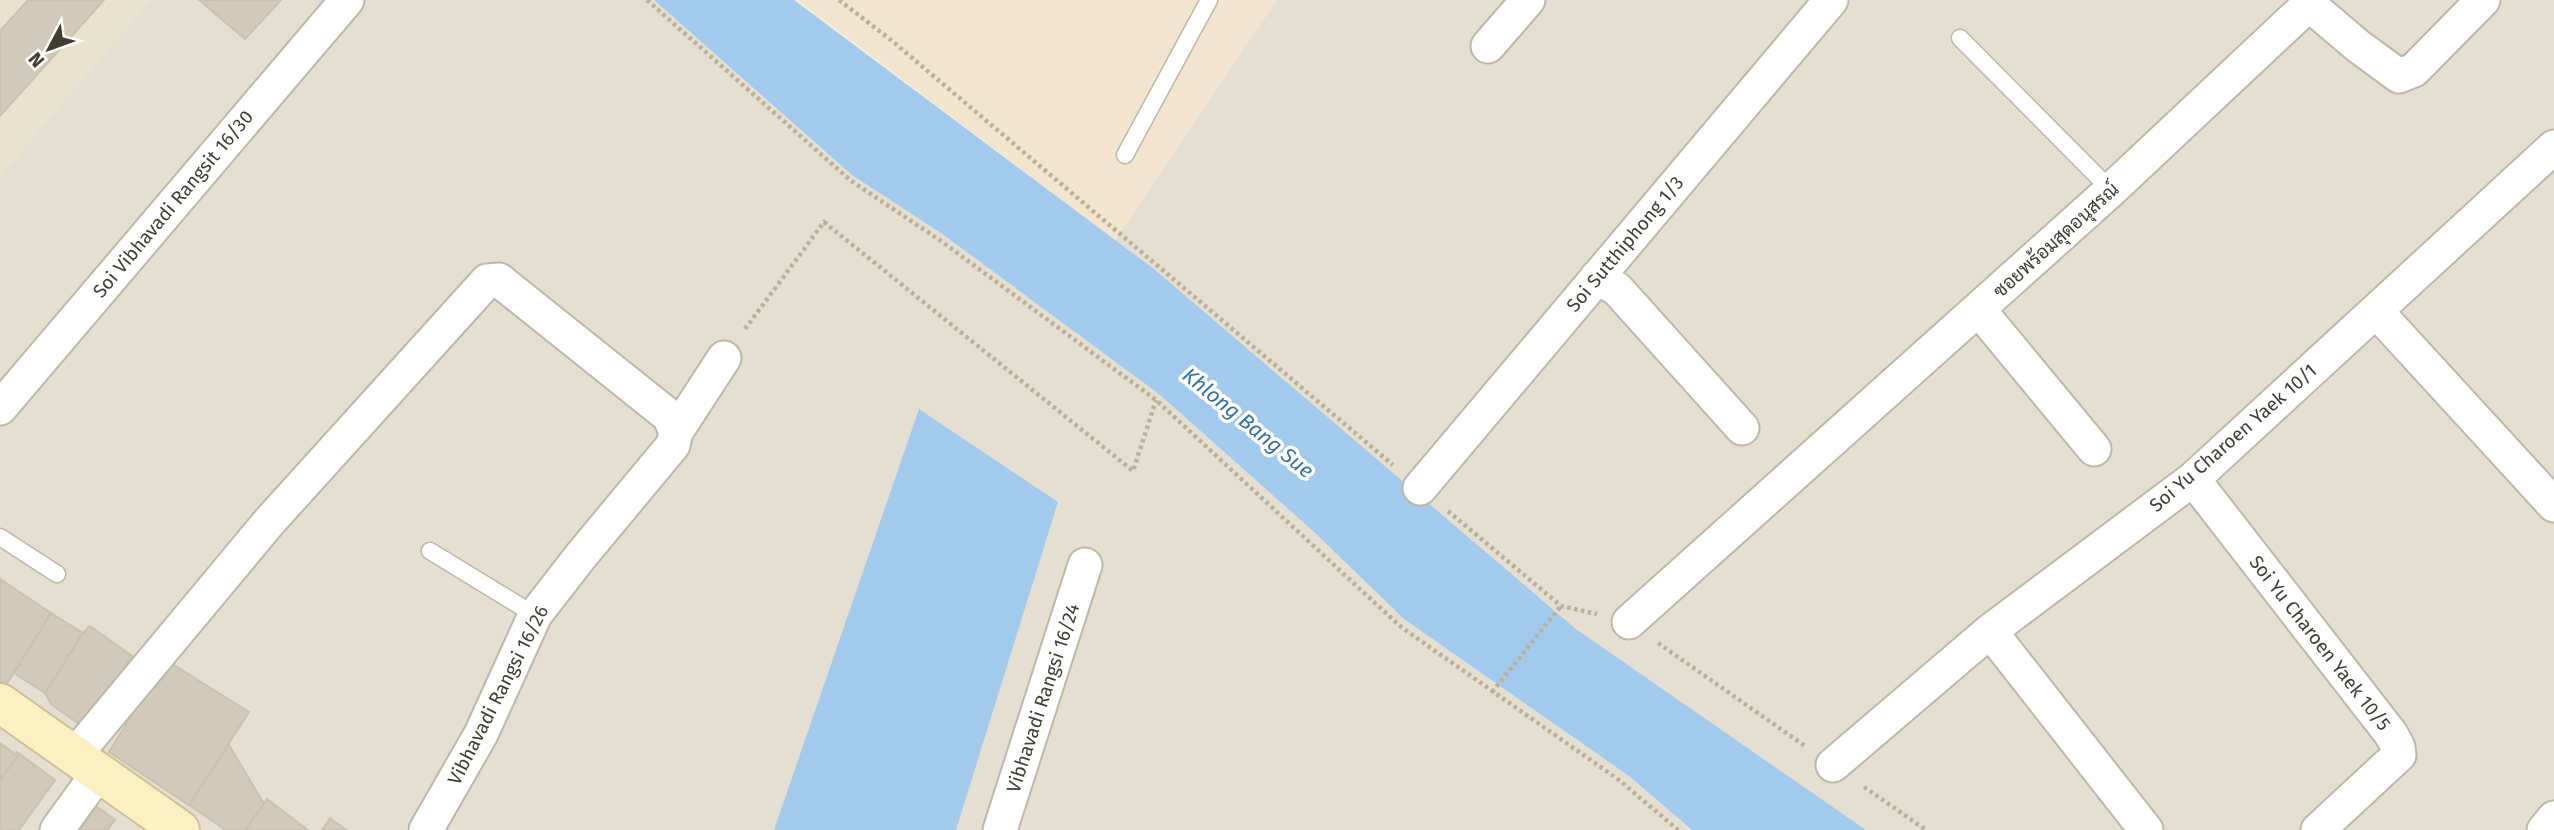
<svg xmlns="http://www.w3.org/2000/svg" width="2554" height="830" viewBox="0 0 2554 830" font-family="'Fira Sans',Sarabun,sans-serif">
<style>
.residential{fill:#e4dfd1}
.commercial{fill:#f2e4ce}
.education{fill:#e9e2cd}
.water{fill:#a1caec}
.building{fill:#d1c9b9;stroke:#ccc1ad;stroke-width:2}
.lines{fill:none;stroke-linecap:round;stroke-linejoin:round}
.lane-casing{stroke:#beb8a9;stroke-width:19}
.street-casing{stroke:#beb8a9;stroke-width:37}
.secondary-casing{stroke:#cfc194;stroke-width:42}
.path{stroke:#bcb198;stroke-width:4.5;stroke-dasharray:3.5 3.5;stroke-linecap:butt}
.lane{stroke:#fff;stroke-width:16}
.street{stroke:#fff;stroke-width:33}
.secondary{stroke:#fcf0c2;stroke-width:38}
.labels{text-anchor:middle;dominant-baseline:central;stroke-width:7;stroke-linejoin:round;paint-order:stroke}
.street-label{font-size:19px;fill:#423d33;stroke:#fff}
.water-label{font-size:21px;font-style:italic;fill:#3372a7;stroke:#fff}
</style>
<rect width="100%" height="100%" fill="#f0ede3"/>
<path class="residential" d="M150,0H199L245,39L281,0H654L852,175L941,233L1159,394L1313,531L1404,619L1629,776L1692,830H0V176Z
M1277,0H2554V830H1866L1576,629L1154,269L1115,240Z"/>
<path class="commercial" d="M798,0H1277L1115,240Z"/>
<path class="education" d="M0,0H150L0,176Z"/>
<path class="water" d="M654,0H794L1154,269L1576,629L1866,830H1692L1629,776L1404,619L1313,531L1159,394L941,233L852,175Z
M919,409L1058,502L956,830H774Z"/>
<path class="building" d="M28,0H104L0,116V31Z
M199,0H281L245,39Z
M0,579L51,613L6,685L0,681Z
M51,613L83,633L45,693L14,673Z
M90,626L132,656L82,726L51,704L45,693L83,633Z
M166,660L249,712L189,805L109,752Z
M0,743L18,756L0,780Z
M229,745L264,804L245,830H226L189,805Z
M17,752L55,780L19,830H0V780L18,756Z
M267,799L308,830H245Z
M89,801L115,820L107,830H68Z
M330,818L346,830H322Z"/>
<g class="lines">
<g class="lane-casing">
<path id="lane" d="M1960,38L2111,190
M1125,155L1209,0
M0,537L57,574
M430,551L535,615"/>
</g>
<g class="street-casing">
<path id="street" d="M1488,46L1528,0
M1597,277L1617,289L1742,428
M1979,310L2094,449
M2377,312L2554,505
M0,408L347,0
M2193,479L2391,734L2398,747L2399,755L2318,830
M1420,488L1831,0
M1629,622L2111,190L2305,8L2312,7L2358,46L2399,76L2414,70L2483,0
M1990,631L2146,830
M75,755L269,522L487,281L499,280L505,285L669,416L676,432
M1833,765L1990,631L2193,479L2554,147
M57,830L99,772
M426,830L481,734L535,615L580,557L673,445L676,432L724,358
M1000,830L1085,565
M2544,830L2554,818"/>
</g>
<g class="secondary-casing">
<path id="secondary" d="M0,703L180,830"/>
</g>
<path class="path" d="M647,0L850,180L941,241L1156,400L1401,627L1619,780L1678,830
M839,0L891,40L1393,465
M745,329L824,222L1133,471L1156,400
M1448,511L1561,606L1597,614
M1658,643L1805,746
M1492,692L1561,606
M1864,787L1926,830"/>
<use href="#lane" class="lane"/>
<use href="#street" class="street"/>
<use href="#secondary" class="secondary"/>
</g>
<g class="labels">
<g class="street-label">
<text transform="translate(173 204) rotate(-50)">Soi Vibhavadi Rangsit 16/30</text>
<text transform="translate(2056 240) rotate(-42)">ซอยพร้อมสุดอนุสรณ์</text>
<text transform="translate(1625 244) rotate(-50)">Soi Sutthiphong 1/3</text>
<text transform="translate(2233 438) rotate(-41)">Soi Yu Charoen Yaek 10/1</text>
<text transform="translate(2320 643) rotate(52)">Soi Yu Charoen Yaek 10/5</text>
<text transform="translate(498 695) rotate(-63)">Vibhavadi Rangsi 16/26</text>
<text transform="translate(1043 698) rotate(-72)">Vibhavadi Rangsi 16/24</text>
</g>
<g class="water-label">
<text transform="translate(1248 423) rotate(39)">Khlong Bang Sue</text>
</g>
</g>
<g transform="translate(49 49) rotate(229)" stroke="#ffffff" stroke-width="5" paint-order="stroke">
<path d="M0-5L12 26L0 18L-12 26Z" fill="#423d33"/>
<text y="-10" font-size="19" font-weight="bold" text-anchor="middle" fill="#423d33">N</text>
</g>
</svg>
